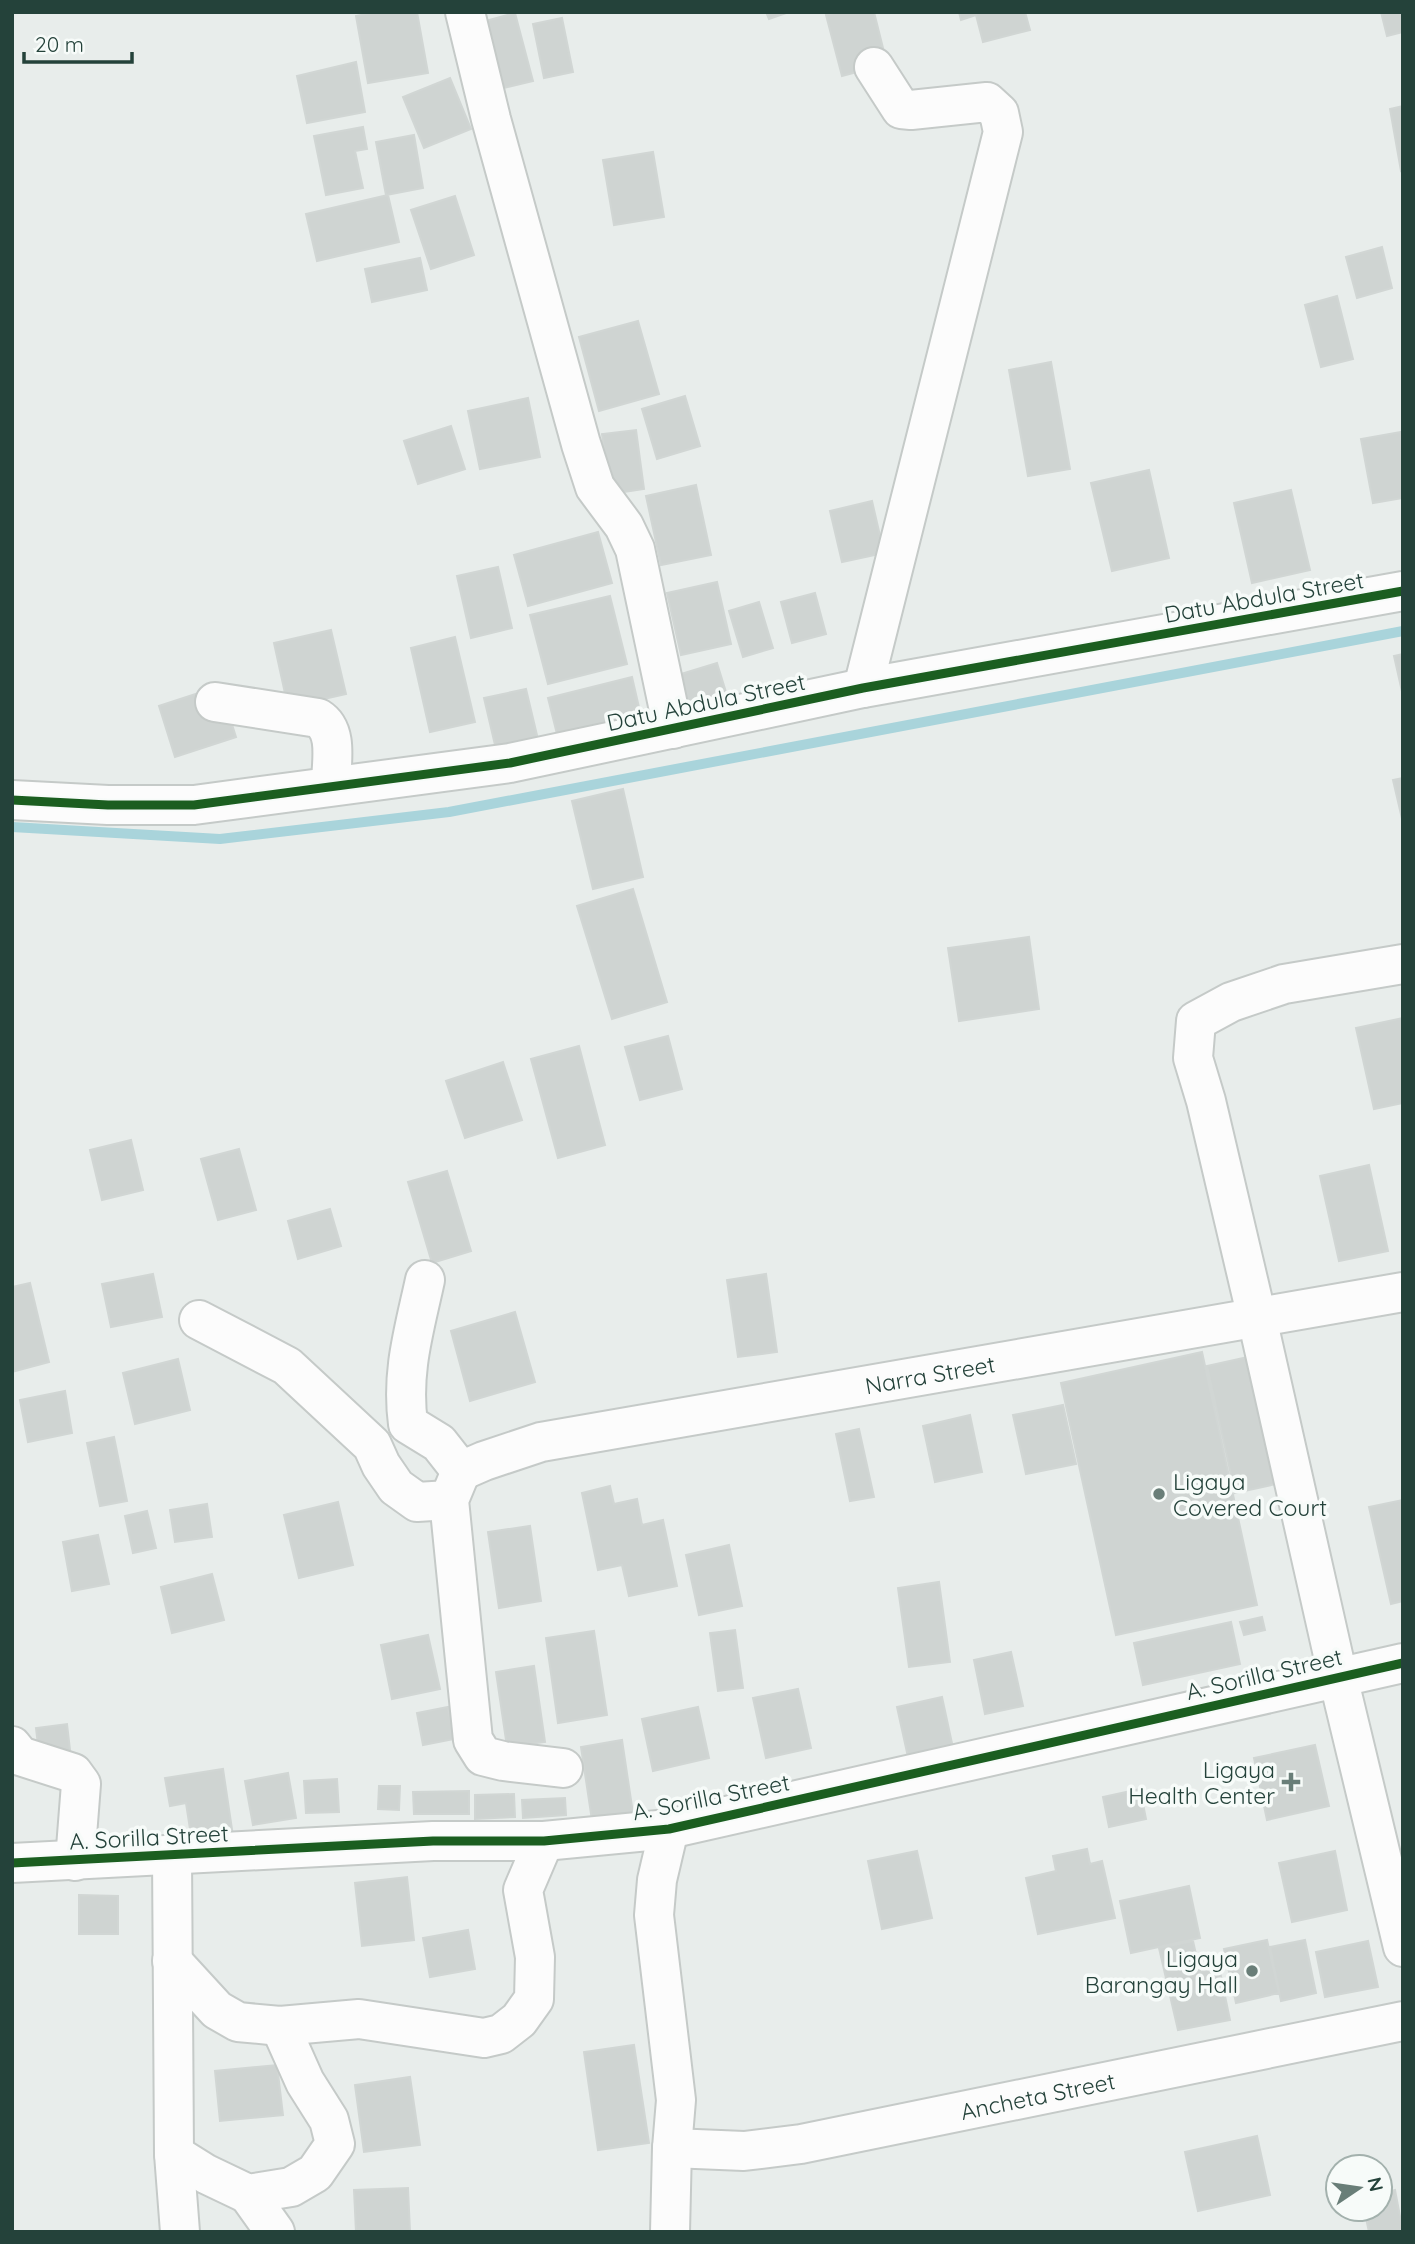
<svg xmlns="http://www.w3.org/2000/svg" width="1415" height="2244" viewBox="0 0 1415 2244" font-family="Quicksand,sans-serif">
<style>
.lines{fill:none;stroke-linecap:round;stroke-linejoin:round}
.stream{stroke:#a9d4db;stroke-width:10}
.building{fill:#cfd4d2;stroke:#d1d6d4;stroke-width:2}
.minor-casing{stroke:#c5cac8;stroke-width:42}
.minor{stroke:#fcfcfc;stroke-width:38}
.cycleway-casing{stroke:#f7fbf9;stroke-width:13}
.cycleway{stroke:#1b5e20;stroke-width:9}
.poi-dot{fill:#697e78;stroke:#f7fbf9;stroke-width:2.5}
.labels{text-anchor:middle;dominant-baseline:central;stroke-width:7;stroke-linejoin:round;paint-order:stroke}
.street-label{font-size:23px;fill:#24423a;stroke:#f7fbf9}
.poi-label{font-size:23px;fill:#24423a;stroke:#f7fbf9;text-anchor:end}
</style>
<rect width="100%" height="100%" fill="#e8edeb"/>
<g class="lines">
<path class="stream" d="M12,827L220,839L449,812L1403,631"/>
</g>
<path class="building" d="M376,12H417L428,73L368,83L356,16Z
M766,12H789L769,19Z
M837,12H874L887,64L842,76L826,15Z
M959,12H1025L1030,30L983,42L976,15L961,20Z
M1381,12H1403V32L1387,36Z
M515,13L533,81L499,89L482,22Z
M562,18L573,72L544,78L533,24Z
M356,62L365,112L307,123L297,76Z
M450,78L471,129L424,148L403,97Z
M1403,106V170L1401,171L1390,109Z
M363,127L367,149L355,151L363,188L326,195L314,136Z
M414,135L423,188L386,195L376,142Z
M653,152L664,217L614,225L603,160Z
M388,195L399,242L317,261L306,214Z
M455,196L474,255L431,269L411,210Z
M1382,247L1392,288L1357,298L1346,257Z
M420,258L427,290L372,302L365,269Z
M1337,296L1353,359L1321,367L1305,305Z
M638,321L659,394L599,411L579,337Z
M1051,362L1070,469L1028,476L1009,370Z
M685,396L700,446L657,459L642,409Z
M528,398L540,457L480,469L468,411Z
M451,426L465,469L418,484L404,441Z
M636,430L644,489L610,494L602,434Z
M1401,432L1403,498L1373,503L1361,439Z
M1149,470L1169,558L1112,571L1091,483Z
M696,485L711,555L661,565L646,496Z
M1291,490L1310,570L1252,583L1234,503Z
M872,501L884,553L842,562L830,511Z
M598,532L612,583L528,606L514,555Z
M498,567L512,628L471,638L457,576Z
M717,582L731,644L681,655L667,593Z
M815,593L826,634L792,643L781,602Z
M610,596L627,664L548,684L530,615Z
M759,602L773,648L743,657L729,611Z
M331,630L346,694L288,707L274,643Z
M455,637L475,722L430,732L411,648Z
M1403,654V696L1394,656Z
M717,663L730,705L690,716L678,675Z
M632,677L644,729L561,750L548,698Z
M220,686L236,737L175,757L159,706Z
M526,689L541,752L499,762L484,698Z
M1403,778V823L1393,780Z
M623,789L643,877L593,889L572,801Z
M633,889L667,1002L612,1019L577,906Z
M1029,937L1039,1009L959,1021L948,948Z
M1403,1018V1103L1374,1109L1356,1028Z
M668,1036L682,1089L640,1100L625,1047Z
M579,1046L605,1145L558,1158L531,1059Z
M503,1062L522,1120L465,1138L446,1081Z
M131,1140L143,1190L102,1200L90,1150Z
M239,1149L256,1210L218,1220L201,1159Z
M1369,1165L1388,1251L1339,1261L1320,1176Z
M447,1171L471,1251L432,1263L408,1182Z
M330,1209L341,1246L298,1259L288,1221Z
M153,1274L162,1317L111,1327L102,1284Z
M766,1274L777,1352L738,1357L727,1280Z
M30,1283L49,1362L12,1372V1287Z
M515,1312L535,1382L470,1401L451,1331Z
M1202,1352L1257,1605L1116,1635L1061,1383Z
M1248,1357L1276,1484L1235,1493L1207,1366Z
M178,1359L190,1410L135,1424L123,1373Z
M65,1391L72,1433L28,1442L20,1400Z
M1063,1405L1076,1464L1026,1474L1013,1415Z
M970,1415L982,1472L935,1482L923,1426Z
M859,1429L874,1497L850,1501L836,1434Z
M114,1437L127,1501L100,1506L87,1443Z
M610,1486L614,1504L637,1499L642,1525L663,1520L677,1586L629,1596L622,1565L598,1570L582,1493Z
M1403,1500V1601L1391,1604L1369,1507Z
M338,1502L353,1565L299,1578L284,1515Z
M207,1504L212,1537L175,1542L170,1510Z
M147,1511L156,1548L133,1553L125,1516Z
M530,1526L541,1601L499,1608L488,1532Z
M98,1535L109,1584L72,1591L63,1542Z
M729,1545L742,1606L699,1615L686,1555Z
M212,1574L224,1620L172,1633L161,1587Z
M939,1582L950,1662L909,1667L898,1588Z
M1262,1617L1265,1630L1244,1635L1240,1622Z
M1231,1622L1240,1664L1143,1685L1134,1643Z
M735,1630L743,1688L718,1691L710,1633Z
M594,1631L607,1715L558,1723L546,1638Z
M428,1635L440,1689L392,1699L381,1645Z
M1011,1652L1023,1706L985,1714L974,1660Z
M534,1666L545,1742L507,1747L496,1672Z
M798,1689L811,1748L766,1758L753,1698Z
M942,1697L953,1748L908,1757L897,1707Z
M448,1707L454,1739L423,1745L417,1713Z
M698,1707L709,1758L653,1771L642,1719Z
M67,1724L70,1750L39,1754L36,1728Z
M622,1740L634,1820L593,1827L581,1747Z
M1315,1745L1329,1806L1267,1820L1254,1758Z
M223,1769L233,1836L192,1842L186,1803L170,1806L165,1778Z
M288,1773L296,1818L253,1825L245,1781Z
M337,1779L339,1812L306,1813L304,1781Z
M379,1786H400L399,1810L378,1809Z
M1140,1789L1146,1819L1109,1827L1103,1797Z
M469,1791V1814H414L413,1792Z
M514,1794L515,1817L475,1819V1795Z
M565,1798L566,1815L523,1818L522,1800Z
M1087,1849L1090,1864L1102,1861L1115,1918L1038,1934L1026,1878L1056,1871L1053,1856Z
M917,1851L932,1918L882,1929L868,1861Z
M1335,1851L1347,1910L1292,1922L1279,1863Z
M407,1877L414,1940L362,1946L355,1883Z
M1189,1886L1200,1938L1131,1953L1120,1901Z
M79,1895L118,1896V1934H79Z
M468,1930L475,1969L430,1977L423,1938Z
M1267,1940L1279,1993L1236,2003L1224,1949Z
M1305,1940L1316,1993L1281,2001L1270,1947Z
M1193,1941L1200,1972L1219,1967L1230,2020L1178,2030L1159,1948Z
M1368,1941L1378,1987L1325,1997L1316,1952Z
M634,2045L649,2143L598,2150L584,2052Z
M277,2065L283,2115L220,2121L215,2071Z
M410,2077L420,2145L364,2152L355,2085Z
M1257,2136L1270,2195L1198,2211L1185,2152Z
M408,2188L410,2232H356L354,2190Z
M1395,2190L1403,2232H1369L1364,2209H1380V2194Z"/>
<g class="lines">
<g class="minor-casing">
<g id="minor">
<path d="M465,12L491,119L581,444L595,487L624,526L635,549L673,729"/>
<path d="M863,688L1003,132L999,113L987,102L911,110L901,109L874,67"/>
<path d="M215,702L318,718C339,731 331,763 331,785"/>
<path d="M12,800L108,805H194L510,763L863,688L1403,591"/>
<path d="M1403,964L1284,984L1231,1002L1196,1021L1193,1058L1206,1101L1257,1318L1338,1677L1403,1947"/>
<path d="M425,1280C414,1331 401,1372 408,1424L439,1443L461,1471"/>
<path d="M199,1320L287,1366L372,1445L381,1465L396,1487L417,1502L449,1500"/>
<path id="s1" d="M461,1471L484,1461L541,1442L1403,1292"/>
<path d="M461,1471L449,1500L473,1740L483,1756L503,1761L563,1768"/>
<path d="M12,1746L20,1756L73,1773L81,1784L75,1861"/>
<path d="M669,1829L657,1880L654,1915L676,2100L672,2148L670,2232"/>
<path d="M172,1856L174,2154L180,2232"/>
<path d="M12,1863L433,1841H544L669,1829L1403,1663"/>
<path d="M172,1961L217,2010L238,2022L280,2026L359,2019L484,2038L501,2034L519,2020L534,1999L535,1957L523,1890L544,1841"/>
<path id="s2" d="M672,2148L744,2151L801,2144L1403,2021"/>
<path d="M174,2154L206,2174L248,2194L291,2187L315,2173L335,2144L329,2120L305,2082L280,2026"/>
<path d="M248,2194L275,2232"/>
</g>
</g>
<use href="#minor" class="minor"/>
<g class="cycleway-casing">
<path id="cycleway" d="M12,800L108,805H194L510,763L863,688L1403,591
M12,1863L433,1841H544L669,1829L1403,1663"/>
</g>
<use href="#cycleway" class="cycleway"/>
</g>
<g class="poi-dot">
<circle cx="1159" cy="1494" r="7"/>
<path d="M1287.5 1771.5h7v7h7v7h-7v7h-7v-7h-7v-7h7z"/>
<circle cx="1252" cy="1971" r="7"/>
</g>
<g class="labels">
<g class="street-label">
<text transform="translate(1264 597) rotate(-10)">Datu Abdula Street</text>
<text transform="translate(706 702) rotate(-12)">Datu Abdula Street</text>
<text stroke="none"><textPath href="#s1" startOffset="480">Narra Street</textPath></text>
<text transform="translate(1264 1674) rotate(-13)">A. Sorilla Street</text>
<text transform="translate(711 1797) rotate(-11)">A. Sorilla Street</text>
<text transform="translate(149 1837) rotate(-3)">A. Sorilla Street</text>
<text stroke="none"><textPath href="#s2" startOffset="371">Ancheta Street</textPath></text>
</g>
<g class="poi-label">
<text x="1173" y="1481" text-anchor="start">Ligaya<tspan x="1173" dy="26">Covered Court</tspan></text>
<text x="1275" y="1769">Ligaya<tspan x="1275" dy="26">Health Center</tspan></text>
<text x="1238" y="1958">Ligaya<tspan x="1238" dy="26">Barangay Hall</tspan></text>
</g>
</g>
<rect width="1415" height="2244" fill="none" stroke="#24423a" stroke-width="28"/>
<g transform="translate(1359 2188) rotate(77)"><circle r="33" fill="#f7fbf9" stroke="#a3b1ad" stroke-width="2"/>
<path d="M0-5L12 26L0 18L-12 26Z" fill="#697e78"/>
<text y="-10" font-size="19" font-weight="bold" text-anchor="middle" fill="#24423a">N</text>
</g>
<path d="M24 52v10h108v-10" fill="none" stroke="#24423a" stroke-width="3.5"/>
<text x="35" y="52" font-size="21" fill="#24423a" stroke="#f7fbf9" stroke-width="5" paint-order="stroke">20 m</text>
</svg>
